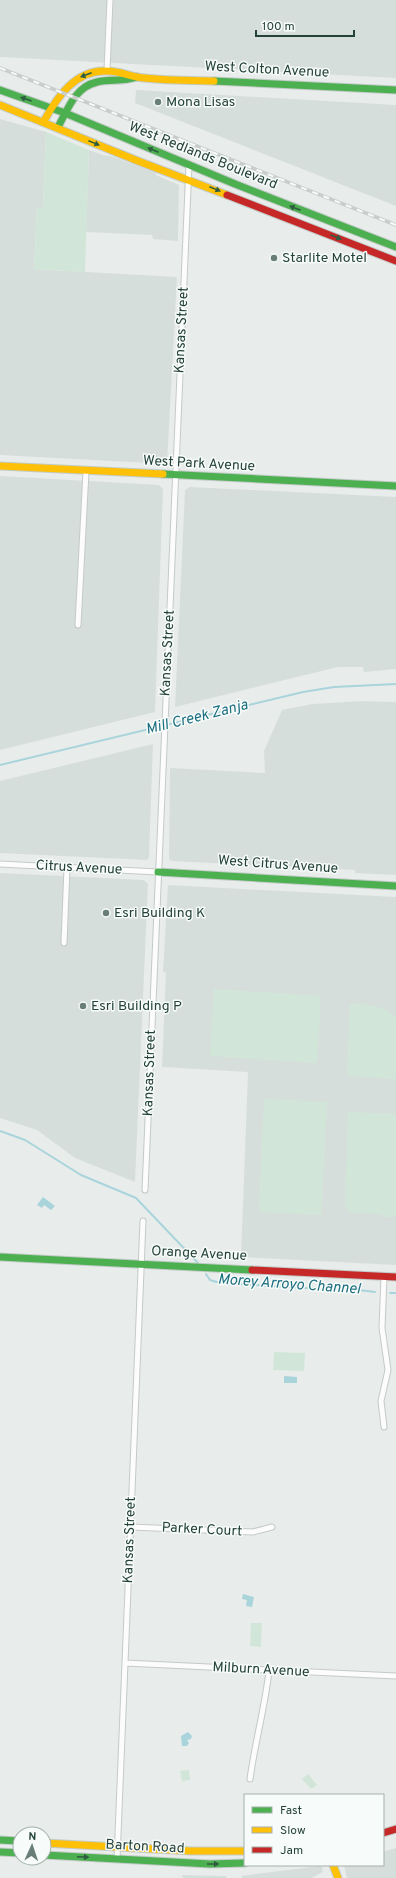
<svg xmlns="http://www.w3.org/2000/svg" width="396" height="1878" viewBox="0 0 396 1878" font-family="Overpass,sans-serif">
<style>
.built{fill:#d6dedb}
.green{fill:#d1e6d8}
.water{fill:#a9d4db}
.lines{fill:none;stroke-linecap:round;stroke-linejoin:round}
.stream{stroke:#a9d4db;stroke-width:2}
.street-casing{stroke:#c5cac8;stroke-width:7}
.fast-casing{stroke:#c3cbc8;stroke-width:9}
.slow-casing{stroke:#c3cbc8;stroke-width:9}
.jam-casing{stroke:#c3cbc8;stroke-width:9}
.street{stroke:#fcfcfc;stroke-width:5}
.fast{stroke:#4caf50;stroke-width:7}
.slow{stroke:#ffc107;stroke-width:7}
.jam{stroke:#c62828;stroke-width:7}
.rail-casing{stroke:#c9cdcc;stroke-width:3.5}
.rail{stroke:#f7fbf9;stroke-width:2;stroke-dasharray:6;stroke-linecap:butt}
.oneway{fill:#2e5d40}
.poi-dot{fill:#697e78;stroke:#f7fbf9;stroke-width:1.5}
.labels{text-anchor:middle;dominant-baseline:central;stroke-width:3;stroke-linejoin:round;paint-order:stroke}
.street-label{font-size:14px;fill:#24423a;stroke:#f7fbf9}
.poi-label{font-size:14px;fill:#24423a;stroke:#f7fbf9;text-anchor:start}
.water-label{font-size:15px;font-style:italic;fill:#1c6f80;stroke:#f7fbf9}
</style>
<rect width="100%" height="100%" fill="#e8edeb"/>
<path class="built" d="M0,0H396V78L0,57Z
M136,90L396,105V206L135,103Z
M0,119L46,132L43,207H37L34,269L177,277L167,464L0,455Z
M89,150L103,155L111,156L156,173V175L179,185L178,241L153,239L152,235L86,232Z
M0,476L159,485L163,489L155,712L0,750Z
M190,487L396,497V669L364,672L363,667H338L175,707L185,490Z
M363,701L396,702V875L355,873V870L172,861L169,859L170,768L265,773L264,751L282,710L312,704Z
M153,744L149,857L147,860L0,853V781Z
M0,873L144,880L148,884L135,1182L75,1158L37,1130L0,1118Z
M168,885L396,897V1265L241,1257L248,1072L162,1067L166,972H163Z
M396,1848V1878H347L344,1865H383V1852Z
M320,1866L323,1868L322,1872L312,1878H242L241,1876Z
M182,1875L226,1876L227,1878H183Z"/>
<path class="green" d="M46,132L89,150L85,272L34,269L37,207H43Z
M214,989L321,996L317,1063L210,1056Z
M350,1004C368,1004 382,1005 396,1017V1079L347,1076Z
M264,1099L327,1102L321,1215L259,1212Z
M348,1112L396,1114V1217H382V1214L351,1213L345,1205Z
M274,1352L305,1353L304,1371L273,1370Z
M251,1623H262L261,1647L250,1646Z
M189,1770L190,1780L182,1781L180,1771Z
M308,1774L317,1785L311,1789L302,1779Z"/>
<path class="water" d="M43,1197L55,1206L51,1210L44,1205L42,1208L37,1205Z
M284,1376L297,1377V1383H284Z
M243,1594L254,1597L252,1607L246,1606L247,1600L242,1599Z
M188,1732L192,1736L191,1739L187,1740L189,1743L187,1746H182L181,1736Z"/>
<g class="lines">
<path class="stream" d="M0,765L303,692L334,687L396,684
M0,1131L25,1140L81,1175L136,1198L198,1263
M206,1274L210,1280L220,1283L323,1289H351L375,1292
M390,1293H396"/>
<g class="street-casing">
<path id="street" d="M107,70L110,0
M78,625L86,471
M0,864L158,872
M64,943L67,867
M145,1190L189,165
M384,1276L382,1328L388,1370L381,1401L384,1427
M130,1527L253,1532L272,1527
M125,1663L396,1676
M250,1779C255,1742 265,1707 269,1671
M117,1859L143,1221"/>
</g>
<g class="fast-casing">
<path id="fast" d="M214,81L396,90
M0,90L65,113L235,184L396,247
M58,127C68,109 75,87 97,82C111,79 122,82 137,77
M163,474L396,486
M158,872L396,886
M0,1257L252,1270
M0,1840L20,1841
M0,1852L20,1853
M44,1855L210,1864L245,1863"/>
</g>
<g class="slow-casing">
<path id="slow" d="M0,105L138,161L227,195
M44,121C57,97 76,69 107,71C118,71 127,75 137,77C162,81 189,80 214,81
M0,466L163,474
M44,1843L191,1851H245
M333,1865L338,1878"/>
</g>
<g class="jam-casing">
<path id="jam" d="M227,195L396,261
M252,1270L396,1277
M383,1833L396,1829"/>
</g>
<use href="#street" class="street"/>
<use href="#fast" class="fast"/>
<use href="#slow" class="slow"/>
<use href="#jam" class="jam"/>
<g class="rail-casing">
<path id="rail" d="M0,68L396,225"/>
</g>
<use href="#rail" class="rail"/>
</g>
<defs><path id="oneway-solid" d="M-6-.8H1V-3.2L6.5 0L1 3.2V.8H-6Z"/></defs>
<g class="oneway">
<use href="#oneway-solid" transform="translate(86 75) rotate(159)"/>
<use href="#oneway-solid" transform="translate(26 99) rotate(-161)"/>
<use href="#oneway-solid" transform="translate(94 143) rotate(22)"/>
<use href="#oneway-solid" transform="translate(153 150) rotate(-157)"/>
<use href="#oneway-solid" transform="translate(215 189) rotate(22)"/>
<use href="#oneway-solid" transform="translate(295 208) rotate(-159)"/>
<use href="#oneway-solid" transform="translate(336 237) rotate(22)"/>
<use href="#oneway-solid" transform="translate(83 1857) rotate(3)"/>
<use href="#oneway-solid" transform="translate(213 1864)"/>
</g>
<g class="poi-dot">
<circle cx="158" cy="102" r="4"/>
<circle cx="274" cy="258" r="4"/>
<circle cx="106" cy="913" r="4"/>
<circle cx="83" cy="1006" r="4"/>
</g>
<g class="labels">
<g class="street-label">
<text transform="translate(267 70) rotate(3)">West Colton Avenue</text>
<text transform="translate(203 156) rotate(22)">West Redlands Boulevard</text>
<text transform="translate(182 330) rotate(-87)">Kansas Street</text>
<text transform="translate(199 464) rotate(3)">West Park Avenue</text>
<text transform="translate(168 653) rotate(-87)">Kansas Street</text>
<text transform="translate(278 865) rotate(4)">West Citrus Avenue</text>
<text transform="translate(79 868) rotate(3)">Citrus Avenue</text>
<text transform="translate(150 1073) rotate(-88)">Kansas Street</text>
<text transform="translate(199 1254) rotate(3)">Orange Avenue</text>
<text transform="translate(202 1530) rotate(3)">Parker Court</text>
<text transform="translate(130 1540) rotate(-88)">Kansas Street</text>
<text transform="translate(261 1670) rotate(3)">Milburn Avenue</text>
<text transform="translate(145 1847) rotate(3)">Barton Road</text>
</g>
<g class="poi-label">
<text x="166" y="102">Mona Lisas</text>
<text x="282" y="258">Starlite Motel</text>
<text x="114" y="913">Esri Building K</text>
<text x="91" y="1006">Esri Building P</text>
</g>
<g class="water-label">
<text transform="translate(197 718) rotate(-14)">Mill Creek Zanja</text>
<text transform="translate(289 1285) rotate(4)">Morey Arroyo Channel</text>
</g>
</g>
<rect x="244" y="1794" width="140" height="72" fill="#f7fbf9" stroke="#a3b1ad"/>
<rect x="252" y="1807" width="20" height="6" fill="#4caf50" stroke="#a3b1ad"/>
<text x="280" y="1814" font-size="12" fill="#24423a">Fast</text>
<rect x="252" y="1827" width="20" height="6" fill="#ffc107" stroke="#a3b1ad"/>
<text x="280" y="1834" font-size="12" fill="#24423a">Slow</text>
<rect x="252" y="1847" width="20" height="6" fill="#c62828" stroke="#a3b1ad"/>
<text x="280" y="1854" font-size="12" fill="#24423a">Jam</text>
<g transform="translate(32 1846) rotate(3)"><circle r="19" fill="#f7fbf9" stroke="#a3b1ad"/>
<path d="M0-3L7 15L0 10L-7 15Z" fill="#697e78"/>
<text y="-6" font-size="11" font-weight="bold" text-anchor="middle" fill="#24423a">N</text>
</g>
<path d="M256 30v6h98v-6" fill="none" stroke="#24423a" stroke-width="2"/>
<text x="262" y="30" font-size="12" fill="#24423a" stroke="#f7fbf9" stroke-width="3" paint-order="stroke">100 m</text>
</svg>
